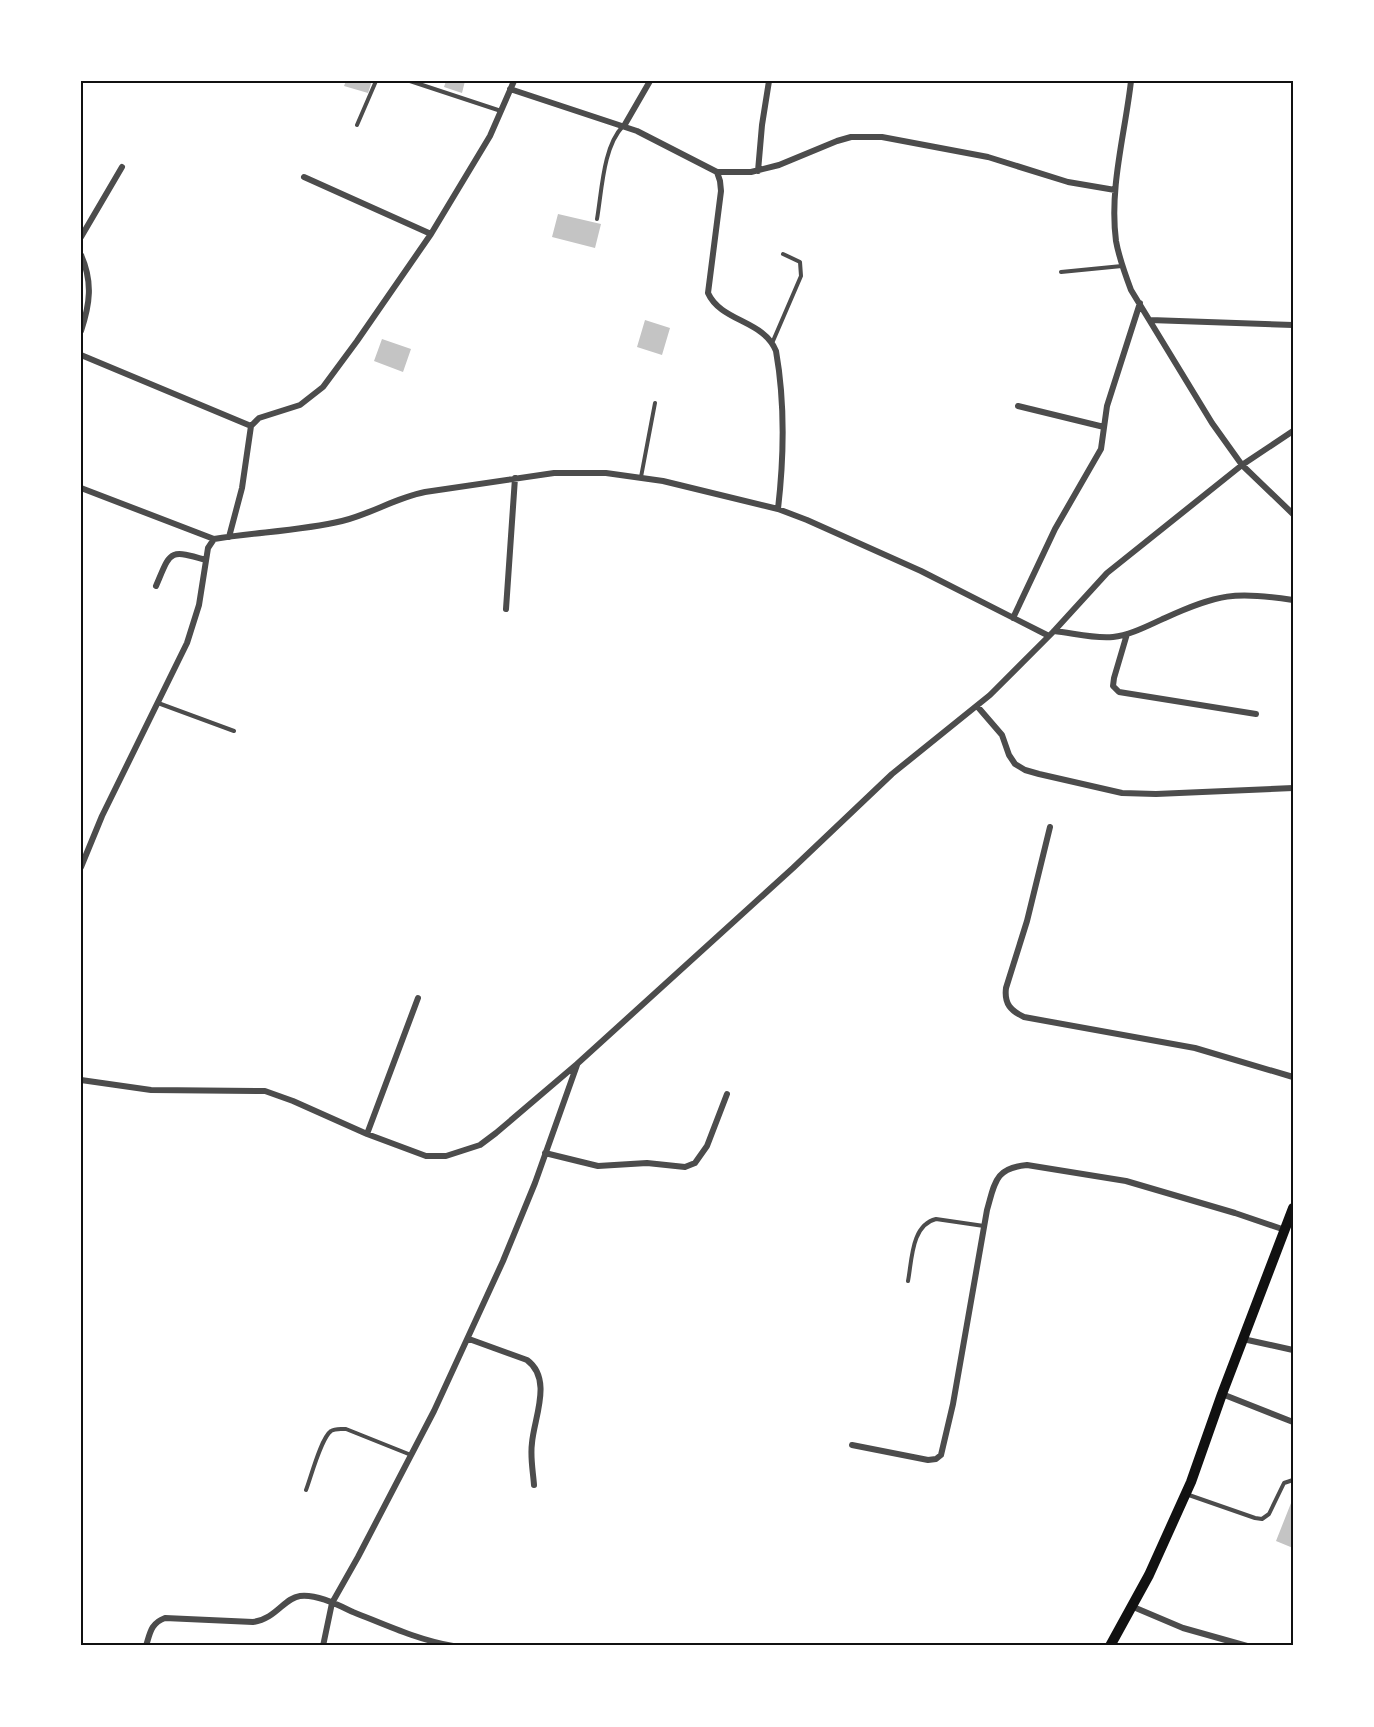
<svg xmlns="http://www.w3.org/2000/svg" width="1374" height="1727" viewBox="0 0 1374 1727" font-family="'Public Sans',sans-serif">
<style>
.building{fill:#c4c4c4}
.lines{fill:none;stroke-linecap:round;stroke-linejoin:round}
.service{stroke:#4c4c4c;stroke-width:4}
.minor{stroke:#4c4c4c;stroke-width:6}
.secondary{stroke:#111;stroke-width:10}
.neatline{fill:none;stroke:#111;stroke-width:2}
</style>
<rect width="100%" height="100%" fill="#fff"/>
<path class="building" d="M346,81H372L368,93L344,86Z
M446,81H465L462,93L444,87Z
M558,214L601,224L595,248L552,237Z
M645,320L670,328L662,355L637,347Z
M382,339L411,349L403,372L374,361Z
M1293,1498V1548L1276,1541Z"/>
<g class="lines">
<path class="service" d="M410,81L501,111
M357,125L376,81
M597,219C602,190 603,147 623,126
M1061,272L1122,266
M773,341L801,276L800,262L783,254
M641,477L655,403
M158,703L234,731
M908,1281C912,1261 911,1225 936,1219L984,1226
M306,1490C311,1477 321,1438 331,1431C335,1428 341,1429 346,1429L411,1455
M1186,1494L1255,1518L1262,1519L1269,1514L1284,1483L1293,1480"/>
<path class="minor" d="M1131,81C1125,134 1109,188 1116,241C1119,258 1125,274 1131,290L1212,423L1242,465L1293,514
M510,89L637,131L717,172L720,181L721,191L708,293C721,322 764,320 776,351C785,402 784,457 778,509
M624,126L650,81
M758,171L762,125L769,81
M717,172H751L779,165L837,141L851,137H882L988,157L1068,182L1115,190
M304,177L431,234
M81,237L122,167
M81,255C93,282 90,304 81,331
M1150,320L1293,325
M81,355L251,426
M1018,406L1104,427
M81,488L214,539
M229,537L242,488L251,426L259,418L300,405L323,387L357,341L431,234L490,136L514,81
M156,586C171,551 168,549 206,560
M506,609L515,478
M1013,618L1055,529L1101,449L1107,406L1140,303
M1054,631C1073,633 1094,639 1113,637C1131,635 1149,625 1165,618C1218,594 1235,591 1293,600
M1127,634L1114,678L1113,686L1119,692L1256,714
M977,706L1002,735L1009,755L1015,764L1025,770L1039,774L1122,793L1156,794L1293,788
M1050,827L1027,921L1006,988C1004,1004 1011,1011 1024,1017L1195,1048L1293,1077
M81,867L102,816L187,643L199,605L208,548L214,539C256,532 300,531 342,521C371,514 395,498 425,492L554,473H606L663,481L778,509L807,520L921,571L1049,636
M81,1080L151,1090L265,1091L293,1101L367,1134L426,1156H446L480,1145L496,1133L577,1064L793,868L892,774L990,695L1054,631L1107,573L1242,465L1293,431
M367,1134L418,998
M545,1153L598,1166L647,1163L685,1167L695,1163L707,1146L727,1094
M469,1339L527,1360C553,1379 534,1418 532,1443C530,1457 533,1471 534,1485
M1243,1339L1293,1350
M1222,1394L1293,1422
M852,1445L928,1460L936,1459L941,1455L953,1404L987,1210C995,1182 995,1168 1027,1165L1126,1181L1235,1213L1285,1230
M1131,1606L1183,1628L1247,1646
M146,1646C150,1633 151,1623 165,1618L253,1622C276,1619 284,1598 300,1596C317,1594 338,1605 353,1612C386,1625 418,1640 453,1646
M323,1646L332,1603L358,1557L434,1411L503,1261L535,1183L577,1065"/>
<path class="secondary" d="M1110,1646L1149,1575L1191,1482L1222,1394L1293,1208"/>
</g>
<rect width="1374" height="1727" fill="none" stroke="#ffffff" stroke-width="165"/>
<rect x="82" y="82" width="1210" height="1562" class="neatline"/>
</svg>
